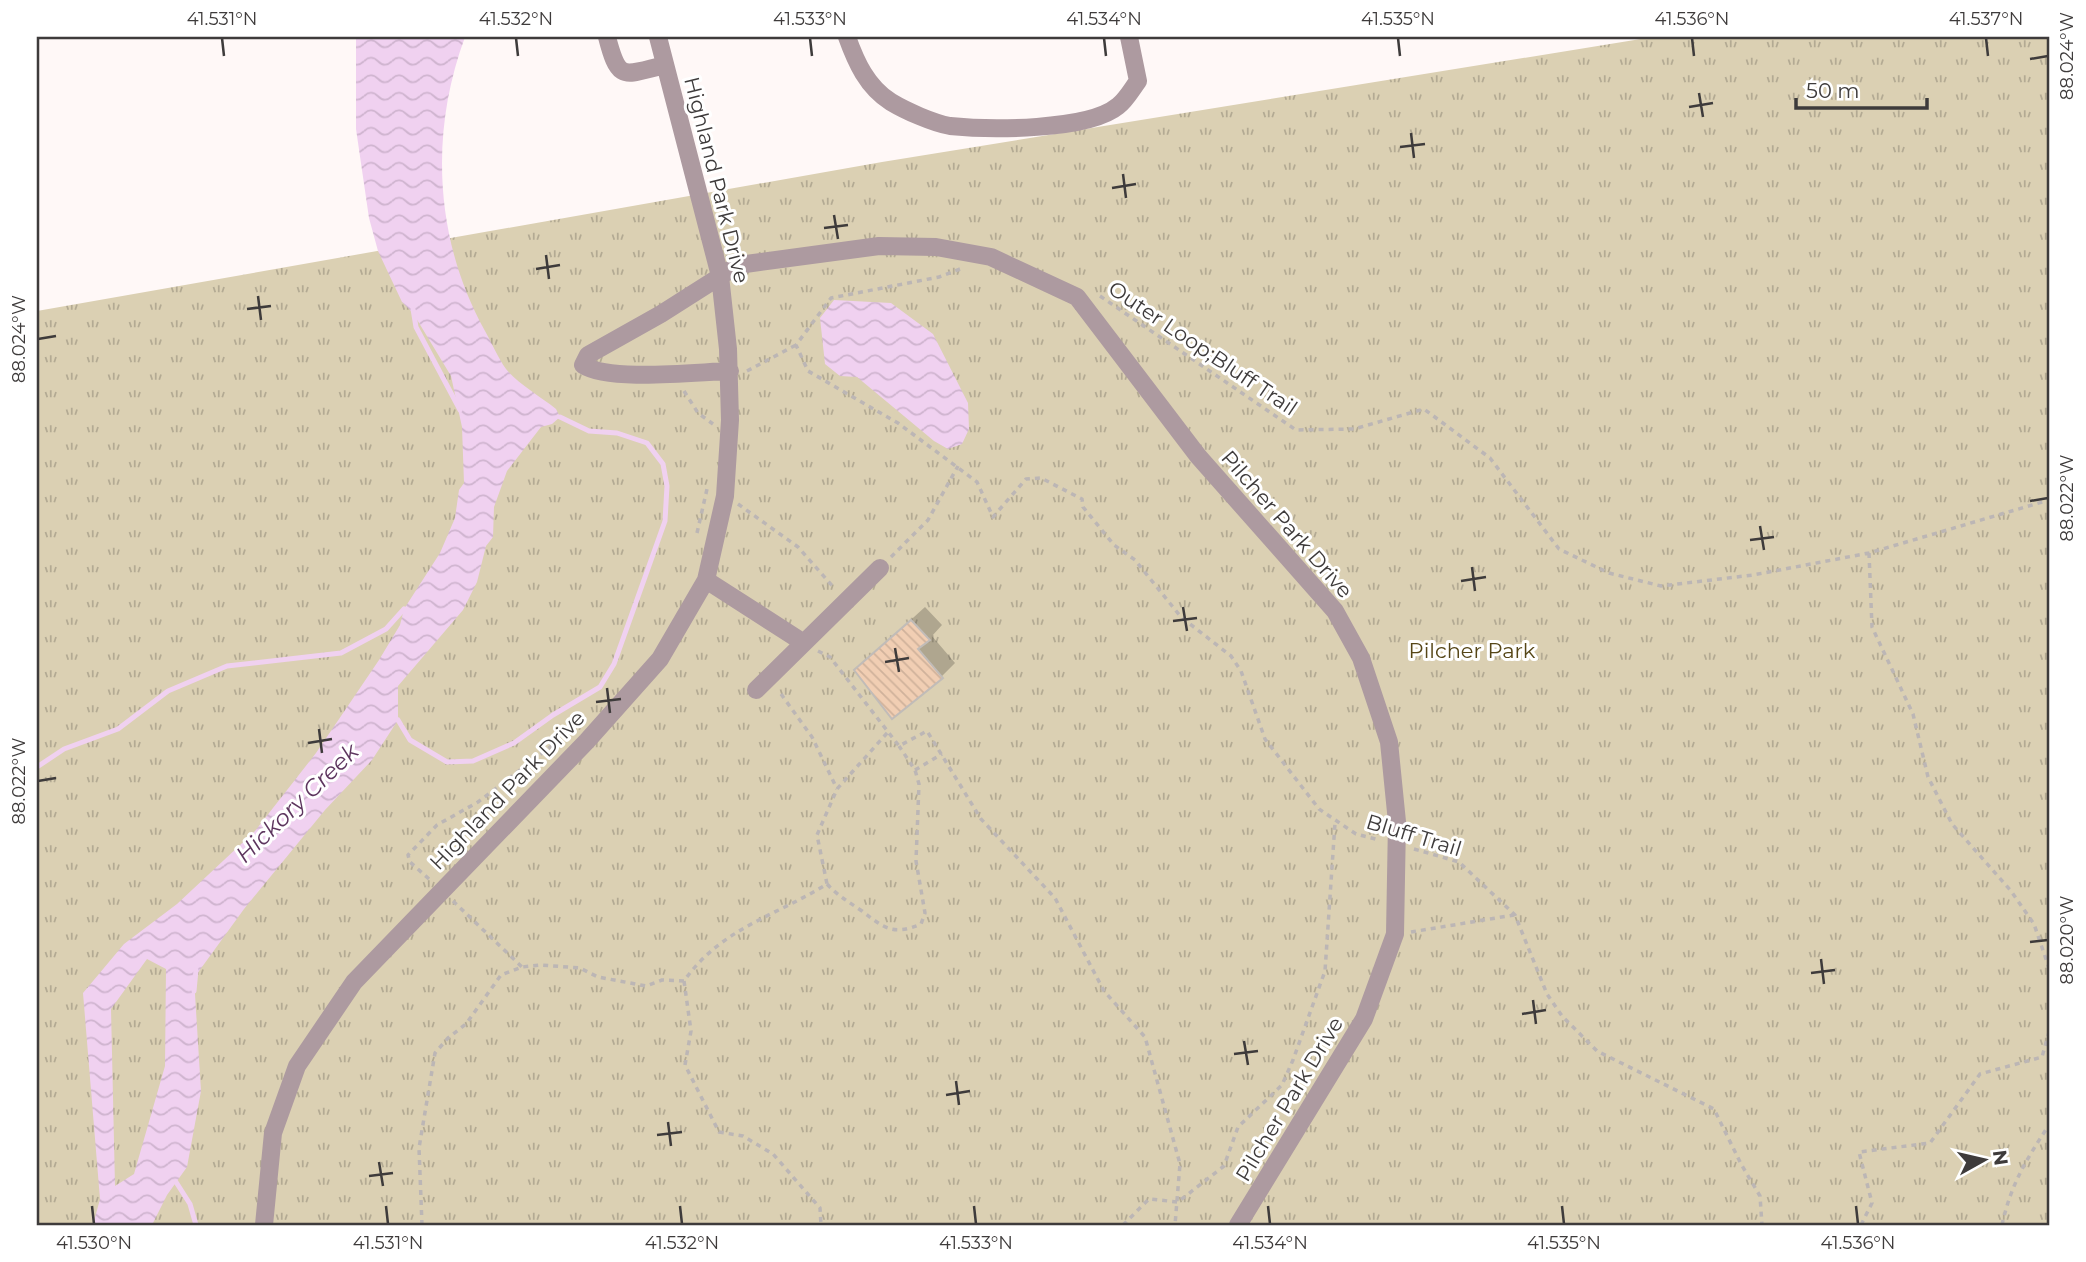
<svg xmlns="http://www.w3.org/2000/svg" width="2086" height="1262" viewBox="0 0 2086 1262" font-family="Montserrat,sans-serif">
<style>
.park{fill:url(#park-tufts)}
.water{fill:url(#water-waves);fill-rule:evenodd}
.shadow{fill:#0003}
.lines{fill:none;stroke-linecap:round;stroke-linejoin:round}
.stream{stroke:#f0d1f0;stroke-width:5}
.building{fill:url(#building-back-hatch);stroke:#c1bcb8;stroke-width:2}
.path{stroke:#bcb6b5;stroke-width:3.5;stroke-dasharray:5 5;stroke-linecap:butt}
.minor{stroke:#ad9aa0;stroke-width:18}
.ticks{fill:none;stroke:#3e3b3b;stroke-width:2.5}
.labels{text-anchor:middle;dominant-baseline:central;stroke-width:6;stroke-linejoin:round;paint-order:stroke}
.street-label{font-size:21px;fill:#3e3b3b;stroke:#fff}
.park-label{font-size:21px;fill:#564617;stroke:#fff}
.water-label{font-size:23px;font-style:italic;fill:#5d355e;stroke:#fff}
.neatline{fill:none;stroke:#3e3b3b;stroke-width:2.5}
.ticks-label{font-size:18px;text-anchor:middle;fill:#3e3b3b}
</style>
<defs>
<pattern id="park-tufts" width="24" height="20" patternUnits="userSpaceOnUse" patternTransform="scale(1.75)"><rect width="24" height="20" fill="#dbd0b3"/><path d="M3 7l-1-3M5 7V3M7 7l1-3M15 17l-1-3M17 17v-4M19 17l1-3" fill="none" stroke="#b3aa93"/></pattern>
<pattern id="water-waves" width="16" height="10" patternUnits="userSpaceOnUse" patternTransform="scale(1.75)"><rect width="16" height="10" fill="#f0d1f0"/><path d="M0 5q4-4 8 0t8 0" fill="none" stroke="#cfb4cf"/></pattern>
<pattern id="building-back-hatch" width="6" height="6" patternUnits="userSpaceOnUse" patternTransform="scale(1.75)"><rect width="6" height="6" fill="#f1ceb3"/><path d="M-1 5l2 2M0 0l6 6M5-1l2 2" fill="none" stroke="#d0b29b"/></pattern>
</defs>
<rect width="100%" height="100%" fill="#fff8f7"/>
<path class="park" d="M1653,37H2049V1225H37V311L882,162Z"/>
<path class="water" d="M356,37H465C429,134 435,241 485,331C492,343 498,358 506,369C518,384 541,397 556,409L560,417L552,424L541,427L507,471L494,507L493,537L486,546L477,582L463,610L398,686V720L372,760L325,810L244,909L194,978L201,1091L187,1167L167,1195L152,1225H93L100,1199L83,993L124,944L177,904L255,831L316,753L379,660L400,625L404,609L440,553L455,518L459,490L464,483L462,427L451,376L413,313L402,302L378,251L369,218L356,129ZM147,959L166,969L165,1066L134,1174L115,1186L111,1009Z
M834,300L891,303L933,334L968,403L969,429L962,444L948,449L934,441L857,377L840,376L825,364L820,318Z"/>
<path class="shadow" d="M925,607L942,625L932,636L955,663L941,677L870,657Z"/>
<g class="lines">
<path class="stream" d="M413,309L416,327L460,410
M398,720L410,740L447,762L473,761L514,743L553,715L600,687L614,664L665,521L667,486L663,464L647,443L617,433L589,431L560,417
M37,767L64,749L118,729L168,691L227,666L341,653L386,629L404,609
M194,991L196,970
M176,1182L190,1204L196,1225"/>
</g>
<path class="building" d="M911,620L930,640L918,649L943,678L892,719L854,670Z"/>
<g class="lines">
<path class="path" d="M960,269L939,277L831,298L796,345L808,371L898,423L977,482L993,517L1026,479L1041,478L1082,499L1083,507L1114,545L1135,560L1181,617L1231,656L1241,671L1265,739L1319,809L1356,834L1379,840
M1100,296L1296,430L1354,429L1424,409L1490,458L1559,549L1609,573L1661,586L1753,575L1869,553L2049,500
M747,371L796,345
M684,391L698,413L713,424
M738,504L798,547L835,589
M697,533L707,489
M1869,553L1872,627L1913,714L1928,777L1952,824L2011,891L2034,924L2049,968
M891,557L928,520L958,466
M818,651L830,657L899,746L927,731L981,819L1055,898L1104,991L1145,1037L1180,1164L1175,1225
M781,694L812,737L837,789
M915,770L942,754
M1414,849L1459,862L1515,915L1547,994L1562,1016L1597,1051L1714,1109L1741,1164L1760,1196L1762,1225
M429,879L410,862L408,855L437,825L478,802L570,732
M827,884C838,896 849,902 862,911C884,928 893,936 921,924L925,913L916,861L919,784L915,770L899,746
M453,901L522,967
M1411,932L1514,915
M684,981L691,1031L685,1065L719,1132L743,1136L773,1154L820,1208L821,1225
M422,1225L419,1148L435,1053L448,1038L466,1024L501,975L522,967L541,965L580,968L598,977L646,986L662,980L684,981C721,928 776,916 827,884L817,835L837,789L888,732
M1123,1225L1149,1199L1178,1202L1224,1166L1238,1127L1282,1085L1293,1060L1325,971L1335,823
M1861,1225L1872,1203L1859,1152L1930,1143L1980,1074L2042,1057L2049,1032
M2002,1225C2011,1184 2026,1160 2049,1125"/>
<path class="minor" d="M607,37C619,83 623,75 665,65
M847,37C856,62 867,87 891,102C906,111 933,123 950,126C988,130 1088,131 1118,106C1126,100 1132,89 1138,81L1129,37
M730,371C696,372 609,382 583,365L588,355L661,314L738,265L879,246L936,247L991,257L1077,297L1198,456L1335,611L1361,658L1389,742L1397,822L1395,934L1364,1019L1238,1225
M706,580L804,643
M756,690L880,568
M264,1225L273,1133L297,1066L354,982L587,741L660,659L706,580L725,496L730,420L728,349L720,276L658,37"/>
</g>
<path class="ticks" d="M222,38L224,56M516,38L518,56M810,38L812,56M1104,38L1106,56M1398,38L1400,56M1692,38L1694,56M1986,38L1988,56M2030,59L2048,56M1699,93L1703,117M1689,107L1713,103M1411,133L1414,158M1400,147L1425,144M1123,174L1126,198M1112,188L1136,184M834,215L838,239M824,228L848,225M546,255L549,279M536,269L560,265M258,296L261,320M247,309L271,306M38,339L56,336M2030,501L2048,498M1760,526L1764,550M1750,540L1774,537M1472,567L1475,591M1461,581L1486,577M1183,607L1187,631M1173,621L1197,618M895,648L899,672M885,662L909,658M607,688L610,713M596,702L621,699M319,729L322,753M308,743L332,739M38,781L56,778M2030,942L2048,940M1821,959L1824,984M1811,973L1835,970M1533,1000L1536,1024M1522,1014L1546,1010M1244,1041L1248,1065M1234,1054L1258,1051M956,1081L959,1105M946,1095L970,1091M668,1122L671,1146M657,1135L682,1132M379,1162L383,1186M369,1176L393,1173M92,1206L94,1224M386,1206L388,1224M680,1206L682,1224M974,1206L976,1224M1268,1206L1270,1224M1562,1206L1564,1224M1856,1206L1858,1224"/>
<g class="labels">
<g class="street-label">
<text transform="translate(717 180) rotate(76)">Highland Park Drive</text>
<text transform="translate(1203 348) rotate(34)">Outer Loop;Bluff Trail</text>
<text transform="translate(1287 524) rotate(49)">Pilcher Park Drive</text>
<text transform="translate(507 790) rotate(-46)">Highland Park Drive</text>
<text transform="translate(1414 835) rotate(17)">Bluff Trail</text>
<text transform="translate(1289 1099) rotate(-59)">Pilcher Park Drive</text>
</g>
<g class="park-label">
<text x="1472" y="650">Pilcher Park</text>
</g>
<g class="water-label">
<text transform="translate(297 803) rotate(-44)">Hickory Creek</text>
</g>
</g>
<rect width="2086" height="1262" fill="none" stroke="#ffffff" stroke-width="77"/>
<g transform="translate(1984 1160) rotate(82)" stroke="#ffffff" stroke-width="5" paint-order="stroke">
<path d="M0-5L12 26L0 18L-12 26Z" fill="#3e3b3b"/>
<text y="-10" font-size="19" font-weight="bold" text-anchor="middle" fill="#3e3b3b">N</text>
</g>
<path d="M1796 98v10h131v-10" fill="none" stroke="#3e3b3b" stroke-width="3.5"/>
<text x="1806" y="98" font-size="21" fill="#3e3b3b" stroke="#ffffff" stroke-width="5" paint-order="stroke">50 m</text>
<rect x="38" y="38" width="2010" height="1186" class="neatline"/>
<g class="ticks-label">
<text x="222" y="25">41.531°N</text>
<text x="516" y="25">41.532°N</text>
<text x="810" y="25">41.533°N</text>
<text x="1104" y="25">41.534°N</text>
<text x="1398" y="25">41.535°N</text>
<text x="1692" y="25">41.536°N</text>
<text x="1986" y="25">41.537°N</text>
<text transform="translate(2067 56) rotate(-90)" y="6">88.024°W</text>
<text transform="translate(19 339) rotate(-90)" y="6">88.024°W</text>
<text transform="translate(2067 498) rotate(-90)" y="6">88.022°W</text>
<text transform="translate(19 781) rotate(-90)" y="6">88.022°W</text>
<text transform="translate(2067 940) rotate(-90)" y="6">88.020°W</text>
<text x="94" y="1249">41.530°N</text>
<text x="388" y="1249">41.531°N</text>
<text x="682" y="1249">41.532°N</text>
<text x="976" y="1249">41.533°N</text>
<text x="1270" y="1249">41.534°N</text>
<text x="1564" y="1249">41.535°N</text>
<text x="1858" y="1249">41.536°N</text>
</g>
</svg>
